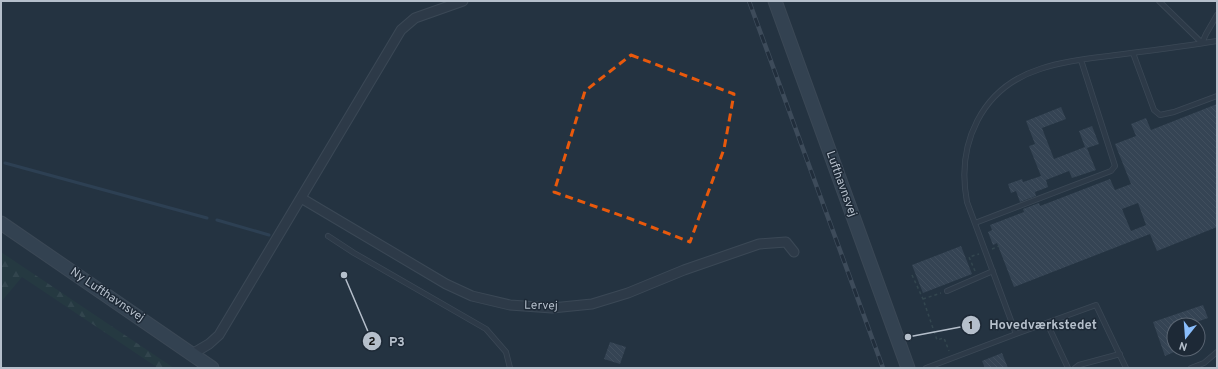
<svg xmlns="http://www.w3.org/2000/svg" width="1218" height="369" viewBox="0 0 1218 369" font-family="Overpass,sans-serif">
<style>
.forest{fill:url(#forest-firs)}
.lines{fill:none;stroke-linecap:round;stroke-linejoin:round}
.stream{stroke:#385069;stroke-width:3}
.building{fill:url(#building-back-hatch);fill-rule:evenodd}
.lane-casing{stroke:#56626e;stroke-width:6}
.street-casing{stroke:#56626e;stroke-width:11}
.secondary-casing{stroke:#56626e;stroke-width:15}
.path{stroke:#455e5f;stroke-width:1.5;stroke-dasharray:3 3;stroke-linecap:butt}
.lane{stroke:#394451;stroke-width:4.5}
.street{stroke:#394451;stroke-width:9}
.secondary{stroke:#465464;stroke-width:13}
.rail-casing{stroke:#5b6978;stroke-width:4.5}
.rail{stroke:#1d2936;stroke-width:3;stroke-dasharray:9;stroke-linecap:butt}
.marked{fill:none;stroke:#e8590c;stroke-width:3;stroke-dasharray:8 5;stroke-linejoin:round}
.labels{text-anchor:middle;dominant-baseline:central;stroke-width:3;stroke-linejoin:round;paint-order:stroke}
.street-label{font-size:12px;fill:#b5bfcb;stroke:#1d2936}
.leader{fill:none;stroke:#b5bfcb;stroke-width:1.5}
.callout-dot{fill:#b5bfcb;stroke:#1d2936;stroke-width:1.5}
.mark-label{font-size:12px;text-anchor:middle;font-weight:bold;fill:#111}
.callout-label{font-size:13px;text-anchor:middle;font-weight:bold;fill:#b5bfcb;stroke:#1d2936;stroke-width:3;stroke-linejoin:round;paint-order:stroke}
</style>
<defs>
<pattern id="forest-firs" width="22" height="20" patternUnits="userSpaceOnUse"><rect width="22" height="20" fill="#264142"/><path d="M5 1l3.5 6h-7zM16 11l3.5 6h-7z" fill="#435b5c"/></pattern>
<pattern id="building-back-hatch" width="6" height="6" patternUnits="userSpaceOnUse"><rect width="6" height="6" fill="#4a5a6a"/><path d="M-1 5l2 2M0 0l6 6M5-1l2 2" fill="none" stroke="#62707e"/></pattern>
</defs>
<rect width="100%" height="100%" fill="#243341"/>
<path class="forest" d="M1,252L174,368H158L22,277L1,302Z"/>
<g class="lines">
<path class="stream" d="M5,163L207,218
M217,220L269,235"/>
</g>
<path class="building" d="M1217,104V227L1157,251L1150,234L1014,287L997,243L993,245L988,232L992,230L990,225L1024,212L1023,209L1039,203L1040,206L1110,179L1115,190L1131,184L1115,144L1136,136L1131,124L1146,118L1151,130ZM1138,203L1146,225L1131,231L1122,209Z
M1061,107L1066,119L1042,128L1054,159L1085,147L1079,131L1092,126L1099,144L1087,148L1096,170L1072,178L1069,171L1046,180L1048,187L1035,192L1036,196L1020,202L1016,191L1011,193L1008,184L1022,179L1023,182L1041,176L1029,146L1035,144L1026,121Z
M961,246L972,274L923,293L912,265Z
M1203,305L1208,318L1188,325H1174V352L1165,356L1153,322Z
M610,342L626,347L620,364L604,359Z
M1002,353L1008,368H985L982,361Z"/>
<g class="lines">
<g class="lane-casing">
<path id="lane" d="M1159,1L1202,43L1206,34L1217,15
M1133,53L1154,110L1160,115L1174,112L1217,96
M975,223L1111,171L1115,166L1081,60
M328,236L354,253L486,329L506,352L510,368
M947,291L993,271
M1047,323L1068,368
M1016,334L1096,305L1126,368
M926,368L1016,334L967,202C956,144 981,88 1040,69C1066,60 1096,58 1124,54C1155,50 1186,46 1217,41
M1075,368L1079,365L1120,354
M1191,368L1204,363L1217,352"/>
</g>
<g class="street-casing">
<path id="street" d="M301,198L446,284L472,296L510,305L552,308L592,304L628,293L684,270L759,244L786,242L794,252
M192,354L209,344L219,335L401,30L415,18L463,1"/>
</g>
<g class="secondary-casing">
<path id="secondary" d="M775,1L908,368
M1,223L212,368"/>
</g>
<path class="path" d="M992,249L999,246
M975,271L969,257L979,254
M912,275L923,299L937,340L944,338L949,351
M923,299L941,293
M989,326L996,329L998,333"/>
<use href="#lane" class="lane"/>
<use href="#street" class="street"/>
<use href="#secondary" class="secondary"/>
<g class="rail-casing">
<path id="rail" d="M749,1L883,368"/>
</g>
<use href="#rail" class="rail"/>
</g>
<path d="M0 0H1218V369H0ZM631,55L734,94L724,149L690,242L631,219L554,192L585,91Z" fill="#243341" fill-opacity=".55" fill-rule="evenodd"/>
<path class="marked" d="M631,55L734,94L724,149L690,242L631,219L554,192L585,91Z"/>
<g class="labels">
<g class="street-label">
<text transform="translate(841 184) rotate(70)">Lufthavnsvej</text>
<text transform="translate(107 295) rotate(34)">Ny Lufthavnsvej</text>
<text transform="translate(541 306) rotate(1)">Lervej</text>
</g>
</g>
<path class="leader" d="M908 337L971 325M344 275L372 341"/>
<g class="callout-dot">
<circle cx="908" cy="337" r="4"/>
<circle cx="344" cy="275" r="4"/>
<circle cx="971" cy="325" r="10"/>
<circle cx="372" cy="341" r="10"/>
</g>
<g class="mark-label">
<text x="971" y="329">1</text>
<text x="372" y="345">2</text>
</g>
<g class="callout-label">
<text x="1043" y="329">Hovedværkstedet</text>
<text x="397" y="346">P3</text>
</g>
<rect width="1218" height="369" fill="none" stroke="#b5bfcb" stroke-width="4"/>
<g transform="translate(1186 337) rotate(197)"><circle r="19" fill="#1d2936" stroke="#5a6572"/>
<path d="M0-3L7 15L0 10L-7 15Z" fill="#8abefc"/>
<text y="-6" font-size="11" font-weight="bold" text-anchor="middle" fill="#b5bfcb">N</text>
</g>
</svg>
